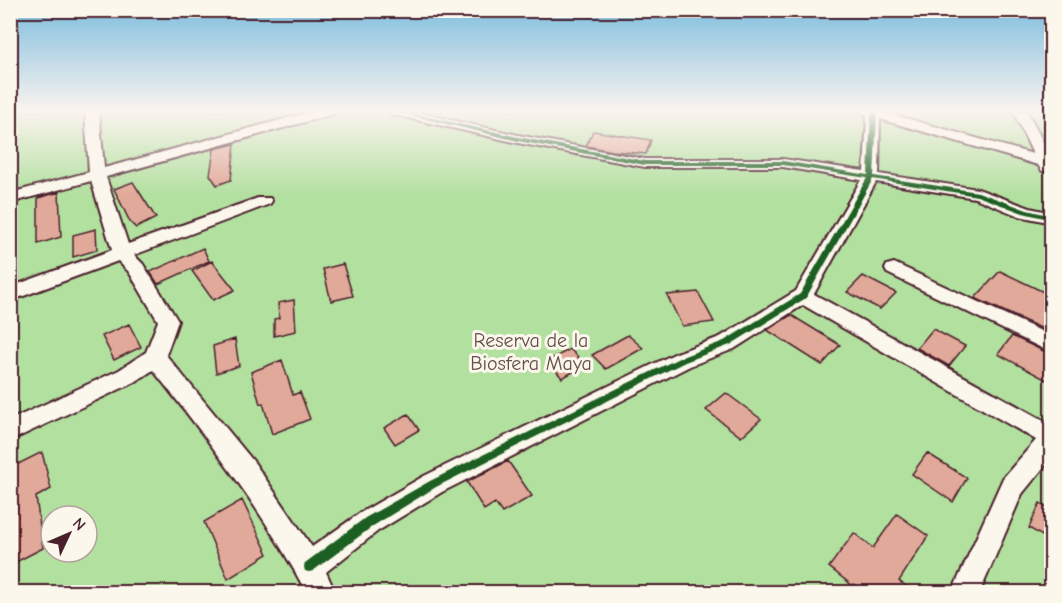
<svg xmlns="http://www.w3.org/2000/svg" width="1062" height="603" viewBox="0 0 1062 603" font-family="'Comic Neue',sans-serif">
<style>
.green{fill:#b2e09f;stroke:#7e8065;stroke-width:1.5;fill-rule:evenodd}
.building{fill:#e1a999;stroke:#4a1f2b;stroke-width:1.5}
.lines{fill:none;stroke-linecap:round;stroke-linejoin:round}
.minor-casing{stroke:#4a1f2b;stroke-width:4}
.minor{fill:#fbf7ec;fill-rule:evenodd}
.cycleway-casing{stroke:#fbf7ec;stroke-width:3}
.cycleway{fill:#1b5e20;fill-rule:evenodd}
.labels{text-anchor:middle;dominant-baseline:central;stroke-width:6;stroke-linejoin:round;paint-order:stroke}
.park-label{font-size:20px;fill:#644f48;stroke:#fbf7ec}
</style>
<rect width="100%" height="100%" fill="#f6e7db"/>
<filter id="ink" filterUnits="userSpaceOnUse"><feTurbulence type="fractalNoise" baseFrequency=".0167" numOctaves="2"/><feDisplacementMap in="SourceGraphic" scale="12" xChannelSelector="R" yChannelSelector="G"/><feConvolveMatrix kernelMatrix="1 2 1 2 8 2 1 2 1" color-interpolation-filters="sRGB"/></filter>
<g filter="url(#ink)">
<path class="green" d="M10,111H1051V592H11ZM51,516H87V552H51Z"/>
<path class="building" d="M593,131L619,135L651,140L646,154L613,151L586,146Z
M235,144L231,180L217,185L210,175L214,149Z
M133,182L156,218L136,228L130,222L114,189Z
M59,192L61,237L38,244V198Z
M96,229L97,250L73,257V235Z
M203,248L209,261L158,284L150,272Z
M212,261L235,290L213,300L192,271Z
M343,264L353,296L331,301L323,269Z
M1000,271L1052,296V333L975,298Z
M863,276L896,293L880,309L847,292Z
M698,292L714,322L682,326L667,295Z
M294,300L296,331L274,336V319L279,318L278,303Z
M791,315L840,345L822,365L767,330Z
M129,324L141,347L114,360L102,336Z
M933,329L965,346L949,366L917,348Z
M628,335L643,348L606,369L592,355Z
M1012,336L1052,355V383L998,354Z
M235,339L239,366L216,373L213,346Z
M570,349L586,365L562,378L548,361Z
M282,360L293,395L300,392L310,419L272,434L263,403L260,404L251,372Z
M726,393L761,419L741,437L706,410Z
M408,414L419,430L395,444L384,428Z
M42,452L51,489L36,497L43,548L10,565V468Z
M927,453L967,478L953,502L912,474Z
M508,461L532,496L502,513L495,503L484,510L467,482Z
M242,500L268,554L228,579L204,522Z
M1040,503L1052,510V542L1029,528Z
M897,514L928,536L899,581L915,592H866L854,584L853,586L829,567L854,533L873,548Z"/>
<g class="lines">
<g class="minor-casing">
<path id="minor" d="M85,111H99L104,168L314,111H336L334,114L106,177L128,244L258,198H270L272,201L270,204L134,255L143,264L178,321L166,355L254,462L312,547L360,513L424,476L674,354L720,337L796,291L861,180L783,167H645L518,143L390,114L388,111H412L518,135L645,159H783L864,171L867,115L859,111H880L1033,154L1013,111H1027L1052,159V171H1042L1038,165L880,119L879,174L978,189L1030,208L1052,213V223L1019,216L975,198L876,182L814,294L1052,425V457L1022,494L980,592H952L1003,478L1036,440L803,305L734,349L690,366L442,492L378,531L326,572L335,592H306C264,512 209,441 153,370L135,382L10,441V420L119,370L146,352L158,321L129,272L118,261L10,301V287L112,250L91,181L10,203V193L89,172Z
M894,263L1052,336V353L887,273L885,269L887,265Z"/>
</g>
<use href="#minor" class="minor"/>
<g class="cycleway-casing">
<path id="cycleway" d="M392,111H402L518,137L645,161H783L868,175L871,113L874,111L877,113L874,176L978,192L1027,210L1052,216V220L1023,213L977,196L873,179L806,298L730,345L685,362L436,487L373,526L313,571L309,572L305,571L304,567L305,563L365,518L430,481L679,358L724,341L800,294L867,178L783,165H645L518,141Z"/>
</g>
<use href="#cycleway" class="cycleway"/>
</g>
</g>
<linearGradient id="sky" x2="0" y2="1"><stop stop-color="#7bbcde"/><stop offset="0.57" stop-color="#fbf4ef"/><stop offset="1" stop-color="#fbf4ef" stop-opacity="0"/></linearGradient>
<rect width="1062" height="195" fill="url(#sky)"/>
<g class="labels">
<g class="park-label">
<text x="531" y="340">Reserva de la<tspan x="531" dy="23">Biosfera Maya</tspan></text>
</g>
</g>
<rect width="1062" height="603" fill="none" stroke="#fbf7ec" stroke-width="36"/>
<rect x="18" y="18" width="1026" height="567" fill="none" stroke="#4a1f2b" stroke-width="2" filter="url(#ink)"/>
<g transform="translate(69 534) rotate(46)"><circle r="28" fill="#fbf7ec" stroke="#b4a19f" stroke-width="1.5"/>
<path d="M0-4.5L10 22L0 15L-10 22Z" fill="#4a1f2b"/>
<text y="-9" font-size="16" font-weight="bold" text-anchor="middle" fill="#4a1f2b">N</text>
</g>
</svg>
